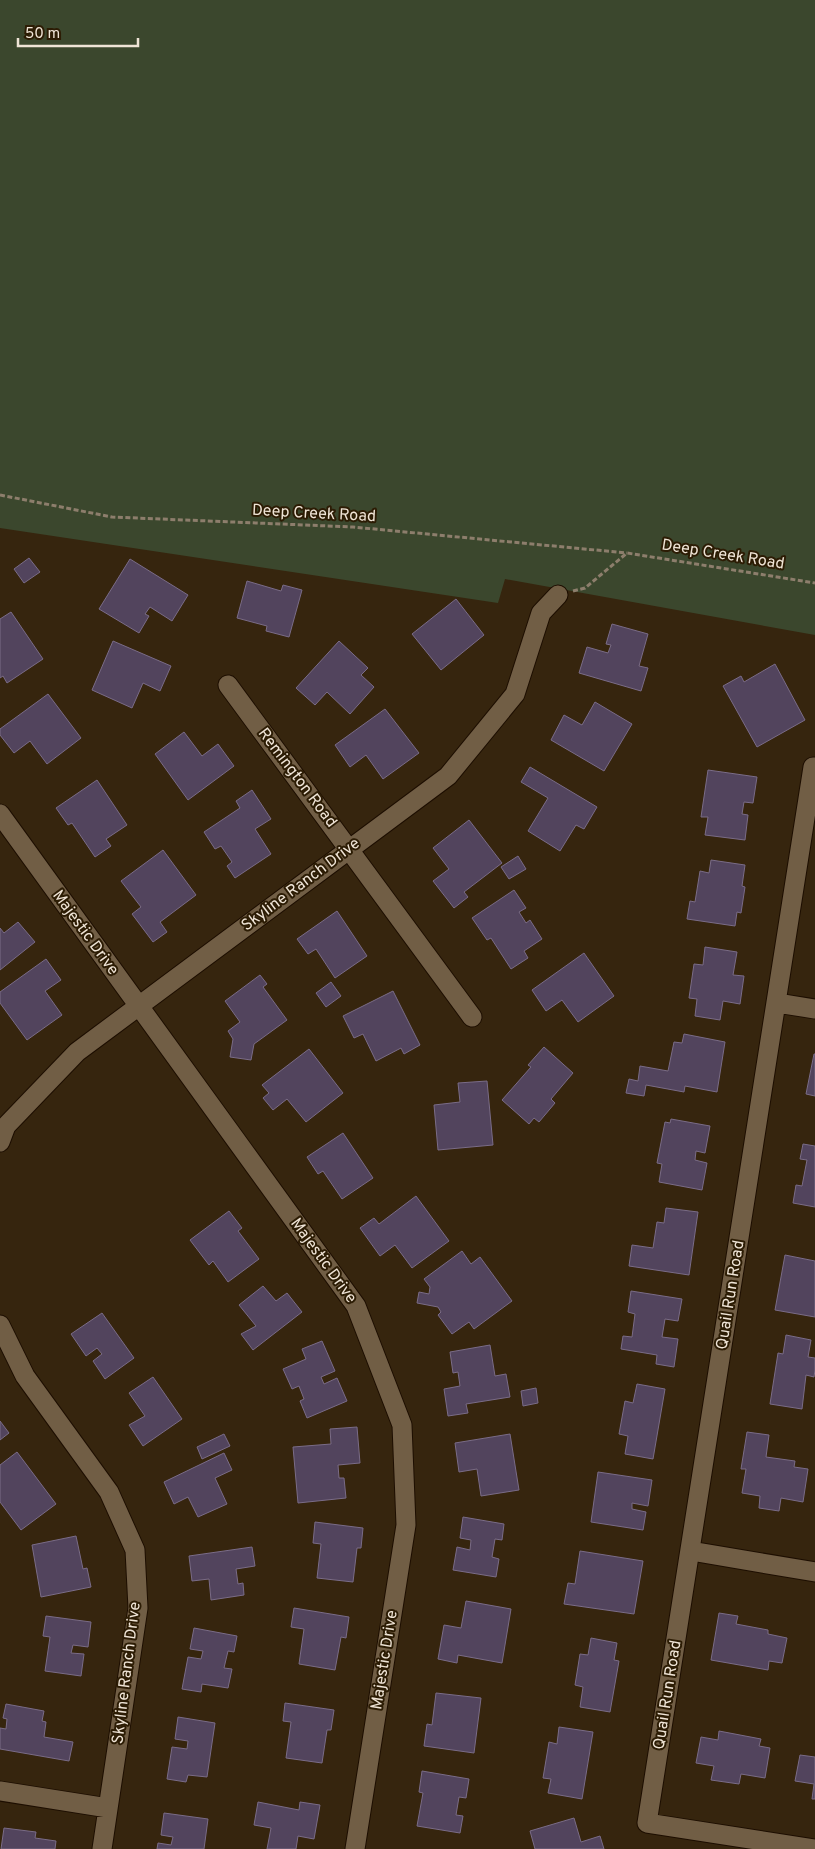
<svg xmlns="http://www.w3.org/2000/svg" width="815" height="1849" viewBox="0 0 815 1849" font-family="Overpass,sans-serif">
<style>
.green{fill:#3b472d}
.building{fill:#52445d;stroke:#7a6c87}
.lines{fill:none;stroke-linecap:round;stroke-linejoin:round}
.street-casing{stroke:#1d0e00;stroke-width:21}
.path{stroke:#8d7e6c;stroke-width:3;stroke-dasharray:5 2.5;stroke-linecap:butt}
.street{stroke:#715e45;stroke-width:19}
.labels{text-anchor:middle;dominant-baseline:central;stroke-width:4;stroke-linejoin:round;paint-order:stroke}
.street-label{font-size:16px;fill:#efe4d6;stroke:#2c1c04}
</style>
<rect width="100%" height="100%" fill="#36250e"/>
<path class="green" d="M0,0H815V635L505,579L498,603L0,528Z"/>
<path class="building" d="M29,558L40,572L24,583L14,569Z
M130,559L188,595L172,621L150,607L145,614L149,616L139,633L99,609Z
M247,581L281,591L283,585L302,590L289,637L266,631L267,626L237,618Z
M456,599L484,635L441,670L412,634Z
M11,612L43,659L7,683L3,676L0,678V619Z
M612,624L648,634L639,666L648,668L641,691L579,673L587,647L608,653L611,645L606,644Z
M113,641L171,666L160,691L143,683L132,708L92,690Z
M339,641L368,668L361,675L374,687L350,714L327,692L315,705L296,688Z
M775,664L805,720L757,747L723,686L741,676L744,682Z
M48,694L81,738L47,764L30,741L14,753L0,735V729Z
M595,702L632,724L604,771L551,740L564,715L582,725Z
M385,709L419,753L383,779L366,755L350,767L335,745Z
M184,732L202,756L218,744L234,766L188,800L155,754Z
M530,767L597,807L584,829L576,825L560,851L528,831L548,798L521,782Z
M708,770L757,777L753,803L744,802L742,814L748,815L745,840L705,835L708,817H701Z
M97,780L127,825L106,839L111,846L95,857L72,823L68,825L56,808Z
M252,790L271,819L255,829L271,854L235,878L227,866L232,862L221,846L215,849L204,832L240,808L236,801Z
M469,820L502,863L464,892L468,897L454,908L433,881L449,869L433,848Z
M163,850L196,895L160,922L167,932L153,942L132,914L141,907L121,881Z
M518,856L526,869L509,879L501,867Z
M711,860L745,865L742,886L745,887L741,913L737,912L735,926L687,919L690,901L695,902L700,871L709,873Z
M514,890L526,908L519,912L526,923L530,920L542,939L524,951L528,958L511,969L491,938L487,940L472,918Z
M337,911L367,956L335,978L316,949L308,954L297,939Z
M18,922L35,942L0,970V928L4,933Z
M705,947L737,952L733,975L744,976L740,1004L723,1001L720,1020L695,1016L697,999L689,998L694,964L703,965Z
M584,953L614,996L578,1022L562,1000L546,1011L532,990Z
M46,959L61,980L45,991L62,1015L27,1040L0,1003V992Z
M260,975L267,984L263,987L287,1020L254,1044L251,1060L230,1057L233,1039L228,1031L240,1022L225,1001Z
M331,982L341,996L326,1007L316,993Z
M393,991L420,1045L404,1054L401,1048L376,1061L363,1034L354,1038L343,1016Z
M684,1034L725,1042L717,1092L685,1086L684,1092L646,1085L644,1096L626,1093L629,1079L638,1081L640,1066L668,1071L674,1042L682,1043Z
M544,1047L573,1073L551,1099L555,1103L539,1122L534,1118L529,1124L502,1100L531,1067L528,1065Z
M309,1049L343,1093L306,1122L287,1099L273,1110L263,1098L269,1093L262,1085Z
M814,1054H815V1096L806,1094Z
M487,1081L493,1145L438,1150L434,1105L460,1102L458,1083Z
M671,1119L710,1126L705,1153L696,1151L695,1160L707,1163L702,1190L659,1182L662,1164L657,1163L665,1122L670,1123Z
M343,1133L373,1178L342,1199L323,1171L318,1174L307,1157Z
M803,1144L815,1146V1207L793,1203L796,1185L802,1186L807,1160L800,1159Z
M416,1196L449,1241L412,1268L395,1245L380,1256L360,1228L374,1218L379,1224Z
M666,1208L698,1212L689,1275L629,1266L632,1245L653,1248L657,1222L664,1223Z
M229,1211L242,1228L238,1231L259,1259L228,1282L213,1261L209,1265L190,1240Z
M462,1251L471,1264L480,1257L512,1301L474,1329L469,1322L452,1334L438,1315L441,1312L438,1307L417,1303L419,1292L429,1294L430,1287L424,1279Z
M785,1255L815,1261V1317L775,1310Z
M263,1286L276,1301L287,1293L302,1312L253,1350L241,1334L256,1326L239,1305Z
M631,1291L682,1299L678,1321L665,1319L662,1337L678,1339L674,1367L656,1364L657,1355L621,1349L623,1336L632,1337L635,1314L628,1312Z
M102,1313L134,1358L105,1379L93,1361L102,1354L97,1348L86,1356L71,1334Z
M786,1335L811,1340L808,1357L815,1358V1370L814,1377L806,1375L802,1409L770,1404L778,1353L783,1354Z
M322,1341L335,1371L321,1377L324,1384L337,1378L347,1401L307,1418L300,1401L304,1399L299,1386L292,1389L283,1369L306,1359L302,1349Z
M490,1345L495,1376L506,1374L510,1397L466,1404L468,1413L448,1416L444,1389L460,1386L458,1372L453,1373L450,1352Z
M153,1377L182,1419L143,1446L129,1425L145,1416L129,1393Z
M637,1384L665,1389L653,1459L625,1454L628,1436L619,1434L625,1401L633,1403Z
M536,1388L538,1403L523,1406L521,1391Z
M0,1421L9,1433L0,1440Z
M357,1427L360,1463L338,1465L339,1478H344L346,1498L298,1503L293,1447L331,1444L330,1429Z
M747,1432L769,1435L766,1457L795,1461L794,1467L808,1469L803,1502L781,1498L779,1511L759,1508L760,1496L742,1493L746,1469H741Z
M224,1434L230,1446L202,1459L197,1447Z
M510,1434L519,1490L481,1496L477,1469L459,1472L455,1443Z
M17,1452L56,1504L21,1530L0,1502V1465Z
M224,1453L232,1470L215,1478L227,1504L198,1517L188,1497L174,1504L164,1482Z
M598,1472L652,1480L648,1506L632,1503V1509L646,1512L643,1530L591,1522Z
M463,1517L504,1524L502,1540L495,1539L492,1557L499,1559L496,1577L453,1570L457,1547L470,1550L471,1540L460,1538Z
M315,1522L363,1528L361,1548H357L353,1582L317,1578L321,1544L313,1543Z
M76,1536L83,1569L87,1568L91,1587L41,1597L32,1545Z
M252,1547L255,1566L236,1569L238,1584L243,1583L244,1595L211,1600L209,1579L192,1581L189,1556Z
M580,1551L643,1561L634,1614L564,1604L568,1583L575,1584Z
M466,1601L511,1609L502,1663L458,1655L457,1663L438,1659L444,1625L461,1628Z
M294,1608L349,1617L346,1638L341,1637L335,1670L299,1664L304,1629L291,1627Z
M719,1613L738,1616L736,1624L768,1630V1634L787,1638L782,1663L769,1661L768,1670L711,1660Z
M46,1616L91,1622L88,1647L73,1645L71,1653L84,1654L81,1676L45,1671L50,1637L43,1636Z
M194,1628L237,1636L234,1652L228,1651L224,1668L232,1669L228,1688L202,1684L201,1692L182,1689L188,1657L201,1659L203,1651L190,1649Z
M591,1638L617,1643L614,1660L619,1661L610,1712L580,1707L583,1687L575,1685L580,1654L588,1655Z
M436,1693L481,1698L474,1753L424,1746L427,1724L432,1725Z
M285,1703L334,1710L331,1730H327L322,1763L286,1758L291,1722L283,1721Z
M6,1704L44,1711L42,1721L46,1722L44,1737L73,1742L69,1761L0,1749V1728L6,1729L7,1719L3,1718Z
M178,1717L215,1723L207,1777L188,1775L186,1782L167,1779L172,1747L187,1749L188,1741L175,1739Z
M559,1727L593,1732L582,1799L548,1793L551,1779L543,1778L549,1742L557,1744Z
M719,1731L761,1739L759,1746L770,1748L765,1778L741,1774L739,1784L711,1780L714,1766L696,1763L701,1737L718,1740Z
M800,1755L815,1757V1799H812L814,1784L795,1781Z
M422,1771L469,1779L466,1798L459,1797L456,1815L463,1816L460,1833L417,1826L423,1793L419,1792Z
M258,1802L299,1810L300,1802L320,1805L314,1839L298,1836L296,1849H267L271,1828L254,1825Z
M164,1813L208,1819L204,1849H157L158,1843L171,1845L173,1837L161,1835Z
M574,1818L581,1842L600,1836L604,1849H535L530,1831Z
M4,1828L36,1832L35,1838L56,1841L55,1849H1Z"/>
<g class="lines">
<g class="street-casing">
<path id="street" d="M228,685L472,1017
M0,814L356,1306L402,1425L406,1525L355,1849
M777,1003L815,1009
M0,1142L6,1126L77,1052L448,776L515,694L541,613L558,595
M0,1325L25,1376L109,1492L135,1550L138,1608L102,1849
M691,1551L815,1572
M0,1791L108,1808
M814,1849L647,1823L813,767H815"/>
</g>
<path class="path" d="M0,495L112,517L353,527L627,553
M573,591L585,588L627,553L815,583"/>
<use href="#street" class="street"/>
</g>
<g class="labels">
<g class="street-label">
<text transform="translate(314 514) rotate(3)">Deep Creek Road</text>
<text transform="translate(723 555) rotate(9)">Deep Creek Road</text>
<text transform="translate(297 778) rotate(53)">Remington Road</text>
<text transform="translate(301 885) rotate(-37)">Skyline Ranch Drive</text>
<text transform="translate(85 933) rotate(54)">Majestic Drive</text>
<text transform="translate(323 1261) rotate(54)">Majestic Drive</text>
<text transform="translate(731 1295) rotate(-81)">Quail Run Road</text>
<text transform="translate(385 1660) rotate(-81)">Majestic Drive</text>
<text transform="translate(127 1673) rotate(-83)">Skyline Ranch Drive</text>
<text transform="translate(668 1695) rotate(-81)">Quail Run Road</text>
</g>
</g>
<path d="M18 38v8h120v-8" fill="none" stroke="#efe4d6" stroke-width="2.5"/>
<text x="25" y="38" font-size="15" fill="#efe4d6" stroke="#2c1c04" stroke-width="4" paint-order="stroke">50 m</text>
</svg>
